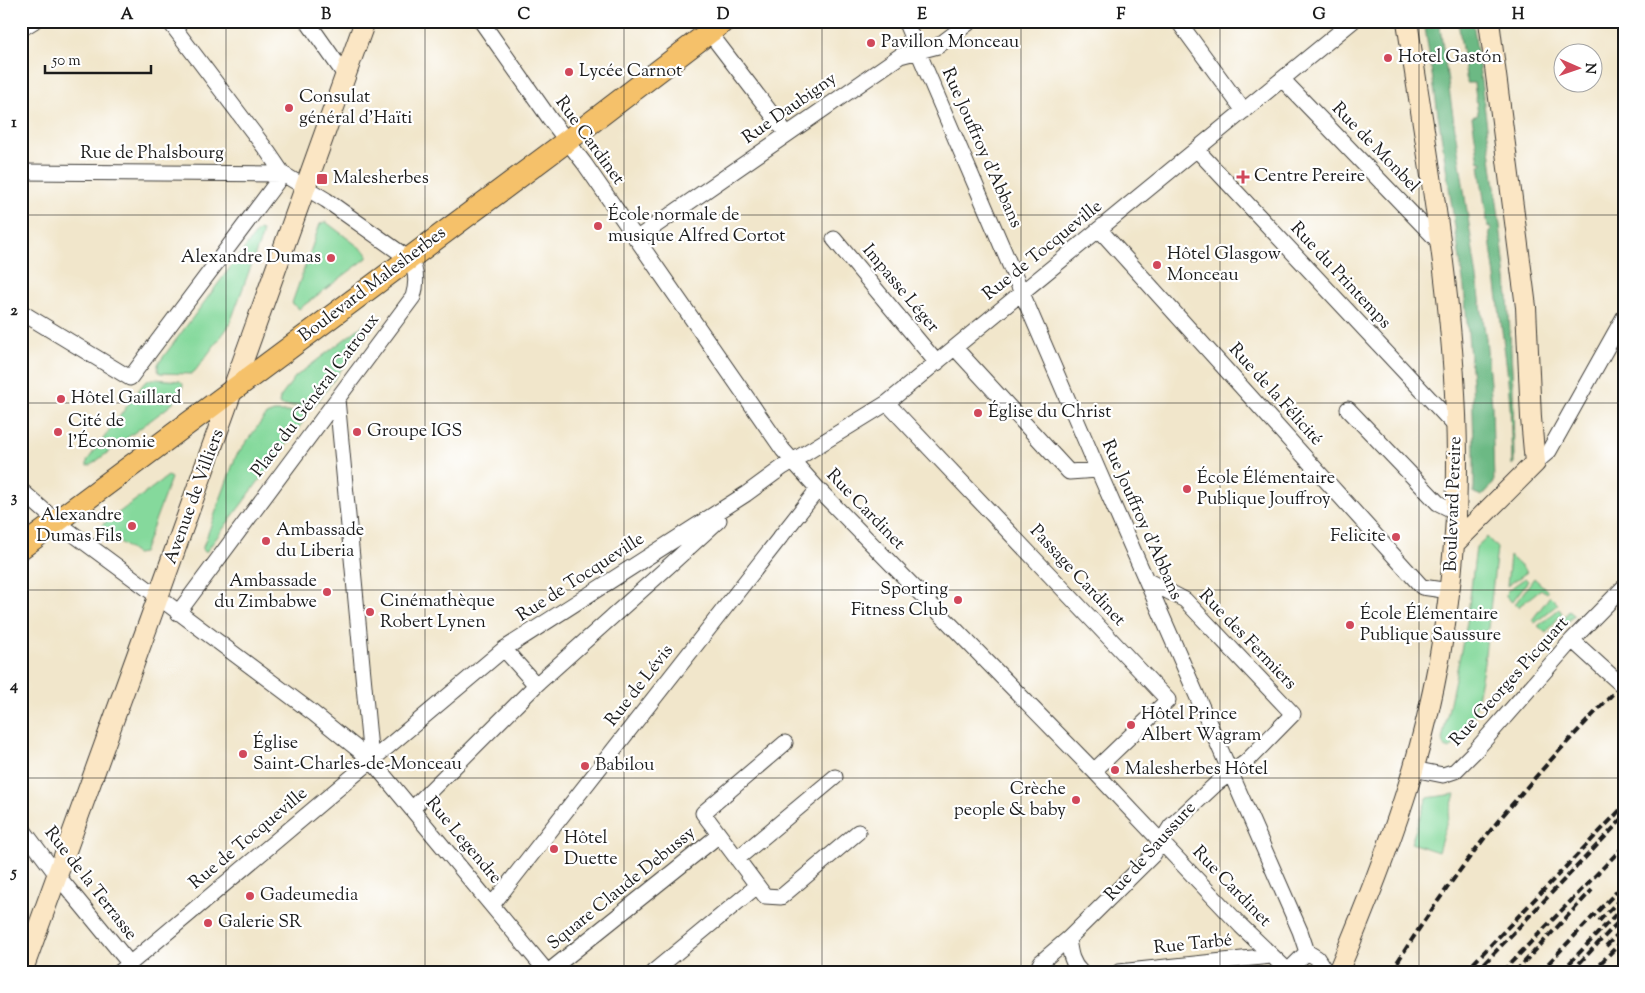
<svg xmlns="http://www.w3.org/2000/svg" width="1645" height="993" viewBox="0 0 1645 993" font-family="'Sorts Mill Goudy',serif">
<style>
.green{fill:#85d99c;stroke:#507a5c}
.forest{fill:#6cb984;stroke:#446a50}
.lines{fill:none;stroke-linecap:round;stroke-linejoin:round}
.street-casing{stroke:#3c3a36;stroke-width:17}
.secondary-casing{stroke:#3c3a36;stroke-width:22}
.primary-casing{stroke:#3c3a36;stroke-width:24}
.street{stroke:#fff;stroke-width:15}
.secondary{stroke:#fbe6c4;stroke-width:20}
.primary{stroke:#f5c16b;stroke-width:22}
.rail{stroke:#1c1c1c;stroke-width:4;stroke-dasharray:8 4;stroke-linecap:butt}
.street-bridge-casing{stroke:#3c3a36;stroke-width:17;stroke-linecap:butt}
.street-bridge{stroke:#fff;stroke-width:15}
.grid{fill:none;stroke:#1c1c1c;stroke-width:1;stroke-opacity:0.55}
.poi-dot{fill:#d1495b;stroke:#fff;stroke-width:2}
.labels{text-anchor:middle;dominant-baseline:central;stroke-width:4.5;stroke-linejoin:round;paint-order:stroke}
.poi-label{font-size:18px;fill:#1c1c1c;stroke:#fff;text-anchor:start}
.street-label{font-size:18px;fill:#1c1c1c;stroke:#fff}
.neatline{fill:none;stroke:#1c1c1c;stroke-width:2}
.grid-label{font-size:16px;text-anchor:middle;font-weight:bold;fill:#1c1c1c}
</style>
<rect width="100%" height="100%" fill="#fff"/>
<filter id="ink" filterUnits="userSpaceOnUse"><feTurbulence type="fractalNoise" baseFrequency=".02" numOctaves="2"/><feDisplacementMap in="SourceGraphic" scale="10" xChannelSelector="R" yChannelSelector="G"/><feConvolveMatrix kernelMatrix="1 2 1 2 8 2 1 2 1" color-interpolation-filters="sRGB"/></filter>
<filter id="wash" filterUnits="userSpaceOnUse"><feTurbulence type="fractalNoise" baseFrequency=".0096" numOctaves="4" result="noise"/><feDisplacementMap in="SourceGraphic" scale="20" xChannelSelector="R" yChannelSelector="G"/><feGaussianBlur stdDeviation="1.12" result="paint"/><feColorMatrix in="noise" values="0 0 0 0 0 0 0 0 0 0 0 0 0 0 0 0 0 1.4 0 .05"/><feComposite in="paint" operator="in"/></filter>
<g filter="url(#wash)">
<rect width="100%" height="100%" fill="#f1e6cb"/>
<path class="green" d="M326,222L367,253V258L299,309L292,303L320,224Z
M259,230L262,231V236L229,326L195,371L191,374L160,373L158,370V364L256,233Z
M375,316H377L378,320L315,405L309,406H283L279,404L280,398L295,377Z
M155,379L180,381L183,384L182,390L171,405L91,465L87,466V461L144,383L149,380Z
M274,412H300L304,415L305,419L206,552L203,551V547L236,456L266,415Z
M168,476L171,478L143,553L136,554L101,528L102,525Z
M1487,537L1497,548L1484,663L1472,724L1450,749L1445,747L1442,740L1467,622L1476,547Z
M1510,556L1527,572L1507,586Z
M1525,578L1528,581L1512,602L1506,597L1507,591Z
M1534,578L1548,591L1546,593L1541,589L1518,607L1515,604Z
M1550,596L1558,604L1535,623L1532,620Z
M1559,609L1562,613L1546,633L1538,626Z
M1569,611L1574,615L1552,639L1549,636Z
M1455,794L1438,852L1411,843L1427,798Z"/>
<path class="forest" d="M1424,21H1439L1486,339L1492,406L1494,483L1482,496L1474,493V446L1472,381L1464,287Z
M1458,21H1473L1500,225L1508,297L1513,387L1514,463L1512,465L1510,405L1507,369L1489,231L1491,230V227H1488L1479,165L1482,164V162H1479L1472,117L1478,115L1474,83H1467Z"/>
</g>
<g filter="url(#ink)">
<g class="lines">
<g class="street-casing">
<path id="street" d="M169,21L268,152L283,174L326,200L409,259C417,270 417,284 413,297L178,613
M307,21L345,75
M481,21L550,119L584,163L783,450L818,489L1094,771L1241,926L1289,972
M905,21L1098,470L1300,931L1307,952L1317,958L1326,972
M1178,21L1244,111
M21,29L34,21
M709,32L787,134
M1282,79L1441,244
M1197,150L1457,428
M21,172L283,174
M1099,229L1422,587L1450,591
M636,239L900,56L938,46L971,21
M834,239L937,363
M21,312L130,378L283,174
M955,348L1069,472L1098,470
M337,399L371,760
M887,403L1168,700L1094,771
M1348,409L1438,503L1456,512
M1535,463L1549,451L1624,317
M21,490L57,522L141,584L313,713L371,760L547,972
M1572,640L1605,670
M536,685L671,564L719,520
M785,743L703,813L765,896L781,897L858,832
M1413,769L1443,775L1455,771L1475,751L1572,640L1624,587
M412,809L536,685L504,649
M21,827L57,875L130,964
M737,859L835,777
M492,905L818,489
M1068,939C1070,952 1071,963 1081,972
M120,972L504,649L746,494L783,467L887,403L1353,21
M548,972L719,835
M653,972L757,886
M1036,972L1041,962L1068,939L1153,855L1171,826L1217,783L1246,762L1293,714L1185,600L1146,580
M1119,972L1271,956
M1287,972L1307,952"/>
</g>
<g class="secondary-casing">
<path id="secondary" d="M1455,543L1535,463L1531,418L1526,307L1489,21
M22,972C139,656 249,337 365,21
M1338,972C1362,915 1385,858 1404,799C1431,717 1447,631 1454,545C1457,516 1457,487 1457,457C1456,310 1429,166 1407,21"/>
</g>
<g class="primary-casing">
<path id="primary" d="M21,548L567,141L724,21"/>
</g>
<use href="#street" class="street"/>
<use href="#secondary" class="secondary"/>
<use href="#primary" class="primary"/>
<path class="rail" d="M1599,921L1624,895
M1606,946L1624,928
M1391,972C1430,910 1473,849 1521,794C1554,755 1589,719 1624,682
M1465,972L1624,806
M1476,972L1624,817
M1502,972L1624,846
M1515,972L1592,890
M1540,972L1624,884
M1561,972L1619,911
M1571,972L1621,919
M1592,972L1624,939"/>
<g class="street-bridge-casing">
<path id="street-bridge" d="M1605,670L1624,687"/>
</g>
<use href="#street-bridge" class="street-bridge"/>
</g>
</g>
<path class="grid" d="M226,21V972M425,21V972M624,21V972M822,21V972M1021,21V972M1220,21V972M1419,21V972M21,215H1624M21,403H1624M21,590H1624M21,778H1624"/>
<g class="poi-dot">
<circle cx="871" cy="43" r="5"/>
<circle cx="1388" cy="58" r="5"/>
<circle cx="569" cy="72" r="5"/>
<circle cx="289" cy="108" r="5"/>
<path d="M1240.5 169.5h5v5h5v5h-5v5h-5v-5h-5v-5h5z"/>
<rect x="316" y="173" width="12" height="12" rx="2.5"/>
<circle cx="598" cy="226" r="5"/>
<circle cx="331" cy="258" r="5"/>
<circle cx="1157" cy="265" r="5"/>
<circle cx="61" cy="399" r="5"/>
<circle cx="978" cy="413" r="5"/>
<circle cx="58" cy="432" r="5"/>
<circle cx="357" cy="432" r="5"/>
<circle cx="1187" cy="489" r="5"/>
<circle cx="132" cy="526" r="5"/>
<circle cx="1396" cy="537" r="5"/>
<circle cx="266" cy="541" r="5"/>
<circle cx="327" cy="592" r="5"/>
<circle cx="958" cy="600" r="5"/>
<circle cx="370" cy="612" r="5"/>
<circle cx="1350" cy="625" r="5"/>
<circle cx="1131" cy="725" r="5"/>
<circle cx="243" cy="754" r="5"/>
<circle cx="585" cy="766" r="5"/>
<circle cx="1115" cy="770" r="5"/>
<circle cx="1076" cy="800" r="5"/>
<circle cx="554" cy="849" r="5"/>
<circle cx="250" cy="896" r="5"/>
<circle cx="208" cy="923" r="5"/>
</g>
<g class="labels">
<g class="poi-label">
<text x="881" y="43">Pavillon Monceau</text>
<text x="1398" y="58">Hotel Gastón</text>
<text x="579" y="72">Lycée Carnot</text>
<text x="299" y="98">Consulat<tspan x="299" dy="21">général d'Haïti</tspan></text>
<text x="1254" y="177">Centre Pereire</text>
<text x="333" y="179">Malesherbes</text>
<text x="608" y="216">École normale de<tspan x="608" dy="21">musique Alfred Cortot</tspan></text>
<text x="1167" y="255">Hôtel Glasgow<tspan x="1167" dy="21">Monceau</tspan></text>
<text x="321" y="258" text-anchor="end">Alexandre Dumas</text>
<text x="71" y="399">Hôtel Gaillard</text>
<text x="988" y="413">Église du Christ</text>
<text x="68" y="422">Cité de<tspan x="68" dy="21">l'Économie</tspan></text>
<text x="367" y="432">Groupe IGS</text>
<text x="1197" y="479">École Élémentaire<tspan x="1197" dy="21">Publique Jouffroy</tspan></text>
<text x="122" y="516" text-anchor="end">Alexandre<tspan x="122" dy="21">Dumas Fils</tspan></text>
<text x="276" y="531">Ambassade<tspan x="276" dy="21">du Liberia</tspan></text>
<text x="1386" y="537" text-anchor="end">Felicite</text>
<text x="317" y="582" text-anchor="end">Ambassade<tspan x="317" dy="21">du Zimbabwe</tspan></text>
<text x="948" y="590" text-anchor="end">Sporting<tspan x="948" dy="21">Fitness Club</tspan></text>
<text x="380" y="602">Cinémathèque<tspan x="380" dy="21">Robert Lynen</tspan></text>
<text x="1360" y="615">École Élémentaire<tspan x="1360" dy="21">Publique Saussure</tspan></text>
<text x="1141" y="715">Hôtel Prince<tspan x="1141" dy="21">Albert Wagram</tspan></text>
<text x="253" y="744">Église<tspan x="253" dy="21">Saint-Charles-de-Monceau</tspan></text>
<text x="595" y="766">Babilou</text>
<text x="1125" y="770">Malesherbes Hôtel</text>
<text x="1066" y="790" text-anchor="end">Crèche<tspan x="1066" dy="21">people &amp; baby</tspan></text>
<text x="564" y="839">Hôtel<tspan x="564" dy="21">Duette</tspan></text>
<text x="260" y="896">Gadeumedia</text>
<text x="218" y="923">Galerie SR</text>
</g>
<g class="street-label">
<text transform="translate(790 109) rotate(-35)">Rue Daubigny</text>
<text transform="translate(589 141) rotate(54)">Rue Cardinet</text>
<text transform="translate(981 148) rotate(66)">Rue Jouffroy d'Abbans</text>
<text transform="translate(1375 148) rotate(46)">Rue de Monbel</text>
<text x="152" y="154">Rue de Phalsbourg</text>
<text transform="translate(1043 251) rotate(-39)">Rue de Tocqueville</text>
<text transform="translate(1340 276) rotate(47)">Rue du Printemps</text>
<text transform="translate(373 285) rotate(-37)">Boulevard Malesherbes</text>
<text transform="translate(900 289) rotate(50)">Impasse Léger</text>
<text transform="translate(1275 395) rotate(48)">Rue de la Félicité</text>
<text transform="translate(316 396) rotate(-53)">Place du Général Catroux</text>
<text transform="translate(195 497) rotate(-70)">Avenue de Villiers</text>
<text transform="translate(1454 504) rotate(-88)">Boulevard Pereire</text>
<text transform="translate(865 510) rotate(46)">Rue Cardinet</text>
<text transform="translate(1141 520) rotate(66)">Rue Jouffroy d'Abbans</text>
<text transform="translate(1077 576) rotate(47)">Passage Cardinet</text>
<text transform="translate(581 578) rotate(-33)">Rue de Tocqueville</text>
<text transform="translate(1247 640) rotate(46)">Rue des Fermiers</text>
<text transform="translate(1510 682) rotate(-48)">Rue Georges Picquart</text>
<text transform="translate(640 686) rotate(-52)">Rue de Lévis</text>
<text transform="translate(249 839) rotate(-40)">Rue de Tocqueville</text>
<text transform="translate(463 841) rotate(50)">Rue Legendre</text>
<text transform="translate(1151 852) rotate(-48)">Rue de Saussure</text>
<text transform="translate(90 884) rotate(52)">Rue de la Terrasse</text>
<text transform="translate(1231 887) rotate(46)">Rue Cardinet</text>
<text transform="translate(622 889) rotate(-39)">Square Claude Debussy</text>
<text transform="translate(1193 945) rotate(-6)">Rue Tarbé</text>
</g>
</g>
<rect width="1645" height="993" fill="none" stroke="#fff" stroke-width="55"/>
<g transform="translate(1578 68) rotate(92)"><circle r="24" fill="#ffffff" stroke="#a4a4a4"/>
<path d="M0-4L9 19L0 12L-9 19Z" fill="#d1495b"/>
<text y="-8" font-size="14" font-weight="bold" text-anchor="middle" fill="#1c1c1c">N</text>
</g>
<path d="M45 65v8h106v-8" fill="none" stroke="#1c1c1c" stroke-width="2.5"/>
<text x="52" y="65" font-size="15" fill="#1c1c1c" stroke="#ffffff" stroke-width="4" paint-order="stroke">50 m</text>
<rect x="28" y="28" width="1590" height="938" class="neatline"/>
<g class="grid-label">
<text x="127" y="19">A</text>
<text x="326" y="19">B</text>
<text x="524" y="19">C</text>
<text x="723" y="19">D</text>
<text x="922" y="19">E</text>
<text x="1121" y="19">F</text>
<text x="1319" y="19">G</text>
<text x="1518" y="19">H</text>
<text x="14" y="127">1</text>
<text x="14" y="315">2</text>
<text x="14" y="502">3</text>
<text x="14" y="690">4</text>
<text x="14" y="877">5</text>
</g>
</svg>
